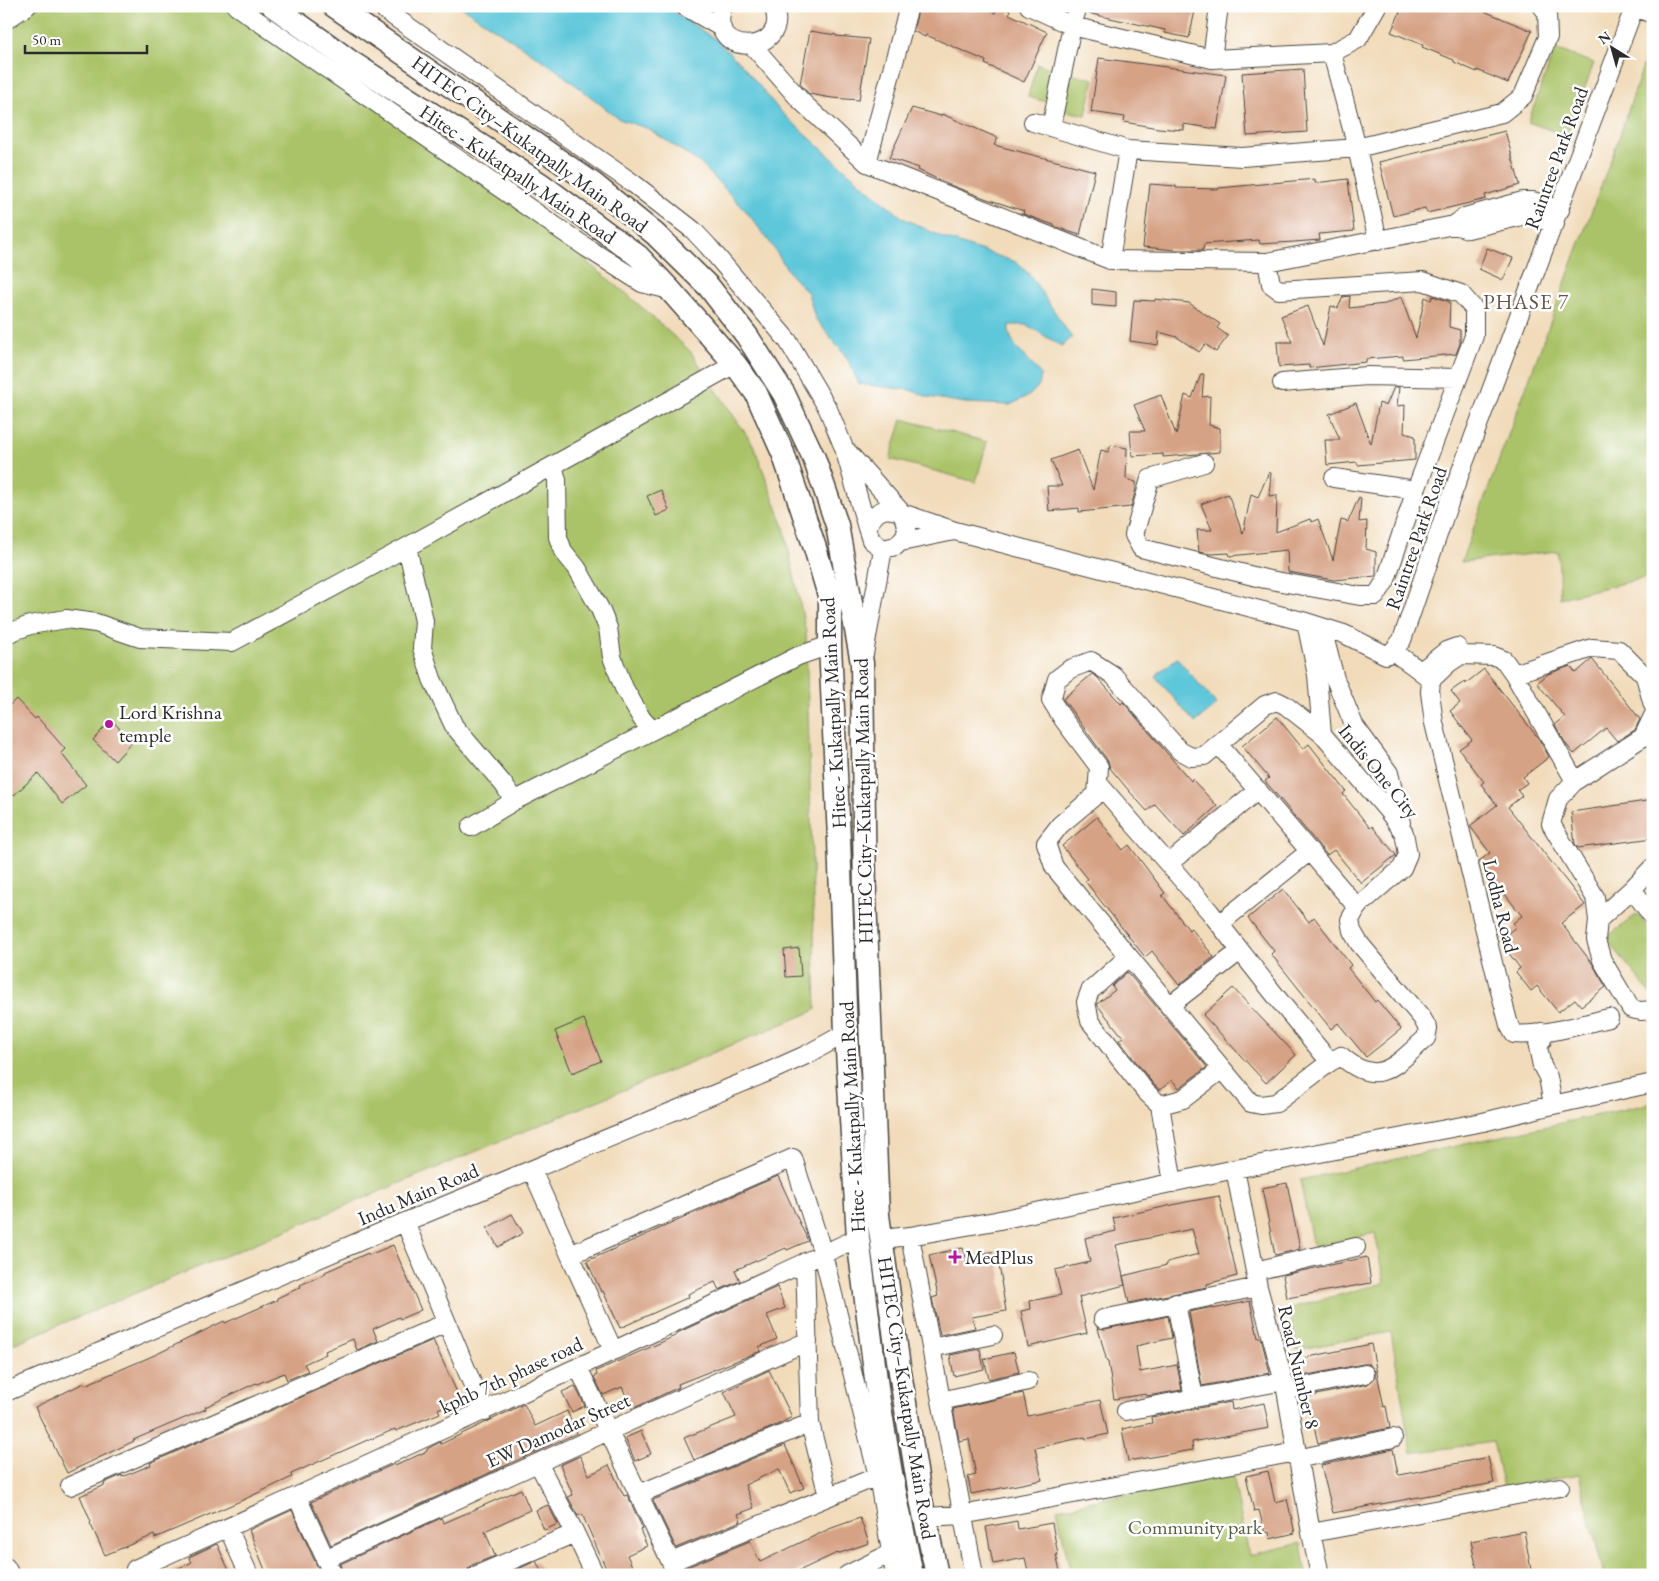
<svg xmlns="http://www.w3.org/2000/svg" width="1659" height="1581" viewBox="0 0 1659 1581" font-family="'EB Garamond',serif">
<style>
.green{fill:#aac368;stroke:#6a774a}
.water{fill:#5ec7da;stroke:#447982}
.building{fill:#d6a285}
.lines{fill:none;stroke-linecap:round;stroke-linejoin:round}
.minor-casing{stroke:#494540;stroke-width:20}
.major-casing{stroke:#494540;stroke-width:25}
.minor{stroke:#fff;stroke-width:18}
.major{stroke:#fff;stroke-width:22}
.poi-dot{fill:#b5179e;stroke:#fff;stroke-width:2}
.labels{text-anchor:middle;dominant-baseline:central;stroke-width:5;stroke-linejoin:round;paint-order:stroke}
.street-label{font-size:20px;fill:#2b2b2b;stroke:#fff}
.poi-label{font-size:20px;fill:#2b2b2b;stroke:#fff;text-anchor:start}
.park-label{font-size:20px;fill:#576040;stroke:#fff}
.neighbourhood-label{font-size:21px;letter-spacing:1px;fill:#67554a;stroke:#fff}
</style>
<rect width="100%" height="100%" fill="#fff"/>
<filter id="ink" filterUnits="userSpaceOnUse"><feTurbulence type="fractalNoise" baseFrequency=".02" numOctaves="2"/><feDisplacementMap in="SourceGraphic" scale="10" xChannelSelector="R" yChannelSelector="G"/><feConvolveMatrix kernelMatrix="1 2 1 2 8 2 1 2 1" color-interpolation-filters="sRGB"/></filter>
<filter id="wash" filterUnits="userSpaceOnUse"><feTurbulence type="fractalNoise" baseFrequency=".0096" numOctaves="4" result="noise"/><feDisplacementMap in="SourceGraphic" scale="20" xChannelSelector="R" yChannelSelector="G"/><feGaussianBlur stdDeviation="1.12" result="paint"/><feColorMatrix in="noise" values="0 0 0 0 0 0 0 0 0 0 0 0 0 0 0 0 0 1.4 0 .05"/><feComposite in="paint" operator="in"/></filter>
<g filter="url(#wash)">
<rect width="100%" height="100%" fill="#f1dbba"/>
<path class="green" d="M6,6H245L517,205L628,295L690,351L754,446L784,527L806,632L816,1010L6,1347Z
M1653,36V576L1560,598L1558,551L1461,562L1620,135Z
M1555,49L1594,63L1567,136L1528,122Z
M1037,64L1060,70L1051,103L1028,97Z
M1064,73L1094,79L1086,115L1056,109Z
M902,419L987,442L976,482L890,459Z
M1637,914L1653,934V997L1606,938Z
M1653,1103V1575H1604L1579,1475L1503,1488L1493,1442L1411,1453L1391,1332L1296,1350L1290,1308L1384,1283L1375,1233L1313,1247L1300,1180Z
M1232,1471L1249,1555L1301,1543L1306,1575H1071L1057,1509Z"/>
<path class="water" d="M460,6L666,7L715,39L743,66L780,111L843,168L903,218L944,238L1016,262L1030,275L1072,338L1061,346L1027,325H1009C1007,345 1030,360 1041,375L1039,386L1030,395L1010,405L965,403L928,397L910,390L859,384L847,358L815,318L808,293L791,275L769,241L746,211L700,163L649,129L619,119L554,68Z
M1177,658L1217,705L1195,723L1155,676Z"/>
<g id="blocks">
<path class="building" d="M919,6H982L995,13L998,6H1001L1010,11L1009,14L1047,32L1024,82L985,64L986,61L926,35L925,37L913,31Z
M1088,6H1196L1189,38L1165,33V30L1087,13Z
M1403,6H1472L1532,31L1508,83L1477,70V72L1454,62V60L1422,47L1423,45L1391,32Z
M810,31L836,35V36L869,39L859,100L832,98L809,94L800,84Z
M1099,58L1226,75L1217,129L1184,124V130L1158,128L1124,122L1125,117L1091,112Z
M1303,69L1307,132L1247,136L1242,73Z
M912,108L941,116L942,114L998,138L994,145L1095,171L1080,235L1070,232L1054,226V225L1023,214L1024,211L987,199L950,185L918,170L919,168L889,158Z
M1505,131L1520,185L1485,195L1486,199L1461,205L1427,213L1425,208L1393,216L1379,162Z
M1315,179V183L1348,179L1354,231L1319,234L1320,240L1294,242L1260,244L1259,240L1204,244L1203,250H1177L1143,247L1150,184L1176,186V188L1219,189V188Z
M1487,248L1513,258L1503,280L1479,269Z
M1092,289L1116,292V307L1092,305Z
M1350,296L1349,308L1385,304L1401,297L1416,338L1425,297L1431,300L1433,296L1450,302L1449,327L1460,330V344L1456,354L1403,359V356L1366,359V362L1309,368V365L1279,367L1277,342H1292L1281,316L1308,306L1323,346L1331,306L1338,308L1343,297Z
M1155,299L1189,303L1220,324L1217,328L1228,336L1216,352L1205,344L1199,352L1177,337L1159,332L1158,345L1130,341L1134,300L1155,301Z
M1201,374H1204L1202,397L1210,396L1209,425L1220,428V452L1163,457V454L1132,456L1130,431H1145L1134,405L1161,395L1176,435L1185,395L1192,398Z
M1394,387H1399L1397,406L1405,405L1404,433L1415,436V460L1358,465L1357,462L1327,465L1325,440H1340L1329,414L1356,403L1371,444L1379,403L1386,406Z
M1111,445L1127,448L1126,479L1136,482V488L1131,507L1079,512V508L1049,511L1047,486H1062L1051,460L1078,450L1093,490L1101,450L1108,452Z
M1269,472L1271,473L1269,496L1277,495L1276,532L1310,519L1312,522L1318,519L1333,560L1341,520L1348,522L1359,497L1361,498L1359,522L1367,521L1366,549L1376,552V576L1334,580L1288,572L1287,550L1230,556L1229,553L1210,554L1199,552L1197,530H1212L1201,504L1228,494L1243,534L1251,494L1258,497Z
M661,490L669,510L656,516L647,496Z
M1592,659L1640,719L1635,730L1617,741L1606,728L1574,754L1566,744L1555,725L1565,717L1537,683L1548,674L1570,666L1576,673Z
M1484,669L1539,739L1549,757L1523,777L1527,783L1517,790L1522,796L1508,807L1585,905L1561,923L1592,963L1606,987L1581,1006L1575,999L1558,1012L1537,986L1531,991L1516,972L1520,968L1499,940L1516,927L1513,923L1522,916L1479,861L1490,853L1470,826L1497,805L1481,784L1484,782L1459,749L1472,740L1450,711L1460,703L1451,691L1464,682L1465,684Z
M1092,674L1097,677L1121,704L1123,702L1191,781L1192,779L1217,806L1184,836L1155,804L1147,811L1130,792L1110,768L1108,761L1063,699Z
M16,699L35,719L37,717L65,749L61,753L86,785L62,804L38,773L13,796L6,788V709Z
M1277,717L1303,749L1309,744L1346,791L1343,794L1370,828L1372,826L1396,855L1361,883L1334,850L1327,855L1265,781L1269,778L1242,746Z
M111,720L133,741L115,761L93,740Z
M1653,800V838L1578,848L1575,844L1571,812Z
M1097,817L1123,850L1129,845L1165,893L1162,895L1189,930L1191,928L1214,957L1179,985L1152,951L1145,957L1085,881L1088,879L1062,846Z
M1283,889L1309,922L1314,917L1351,965L1348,968L1375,1002L1377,1000L1401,1029L1366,1057L1338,1023L1331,1029L1271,954L1274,951L1248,918Z
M799,948L801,976L786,977L784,950Z
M1127,972L1207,1067L1179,1088L1172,1080L1160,1090L1154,1085L1119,1040L1123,1037L1098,1006L1097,1004L1115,990L1112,986Z
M1233,988L1296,1055L1266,1083L1203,1015Z
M584,1019L601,1061L572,1073L555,1031Z
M778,1176L808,1241L787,1250L786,1248L735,1270L740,1281L719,1290L715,1282L688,1294L689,1297L620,1328L603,1291L601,1292L587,1261Z
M1287,1183L1300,1249L1275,1255L1262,1188Z
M1219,1196L1237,1276L1207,1284V1287L1129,1303L1123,1276L1167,1265V1262L1199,1254L1192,1229L1116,1245L1125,1285L1079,1297L1087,1333L1028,1347L1021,1311L1031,1309L1030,1301L1061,1295L1055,1270L1090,1262L1085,1238L1116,1231L1113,1218L1186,1202Z
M512,1214L523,1233L498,1247L487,1228Z
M393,1245L421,1310L400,1319L399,1317L373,1329L378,1341L357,1350L353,1339L325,1351L326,1354L304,1364L308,1371L287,1380L284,1373L257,1384L256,1383L205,1407L206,1409L133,1440L134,1441L67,1473L35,1407L84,1383L85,1385L157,1354L224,1321L225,1323L277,1300V1298L301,1287L300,1285L325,1274V1272L368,1253L369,1255Z
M963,1248L966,1257L996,1251L1002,1281H1001L1006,1311L972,1317L975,1328L940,1335L932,1298L938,1296L929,1255Z
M1367,1257L1371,1283L1287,1298L1283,1275Z
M777,1287L785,1308L767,1315L777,1339L759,1347L761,1351L678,1384L679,1387L632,1409L622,1387L603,1395L594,1377L597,1375L596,1371L662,1342L677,1335V1333Z
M1250,1301L1258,1338H1261L1270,1373L1202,1386L1189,1312L1213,1307V1309Z
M1168,1316L1172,1338L1136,1346L1140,1372L1177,1365L1182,1390L1147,1396L1146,1394L1114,1399L1108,1362H1107L1098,1328L1105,1329Z
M433,1340L460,1399L438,1409L440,1413L396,1431L395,1429L372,1439V1438L291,1474L292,1477L245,1499L155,1538L154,1535L105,1555L90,1523L91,1522L80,1496L105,1485L104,1483L122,1475V1477L151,1465L150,1463Z
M1371,1344L1384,1407L1386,1406L1390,1428L1318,1443L1307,1397L1368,1384L1375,1378V1371L1369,1364H1363L1303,1376L1299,1359Z
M980,1349L984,1369L954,1376L950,1355Z
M1014,1352L1019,1372L989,1379L984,1359Z
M769,1370L792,1417L777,1425L694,1460L684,1438L736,1417L724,1392Z
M575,1386L585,1406L572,1412L562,1392Z
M1023,1393L1028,1416L1100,1400L1108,1434L1086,1439L1085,1437L1035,1448L1042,1480L971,1494L968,1477L976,1475L969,1439L959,1441L953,1409Z
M1231,1402L1232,1410L1264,1403L1269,1428L1192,1442L1193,1450L1128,1461L1122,1429L1152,1423L1151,1417Z
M524,1404L535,1426L567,1411L577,1433L331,1545L311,1502L394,1464L395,1466L427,1451V1449L440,1442L441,1444Z
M641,1431L651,1454L635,1461L625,1438Z
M785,1445L804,1488L790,1493L779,1469L745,1485L754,1508L738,1514L741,1521L676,1548L653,1500Z
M1393,1449L1398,1474L1400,1475L1488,1457L1494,1483L1333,1513L1321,1465Z
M580,1456L589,1475L609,1465L624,1496L627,1495L643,1529L640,1530L647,1546L627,1555L636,1575H609L582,1514L578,1516L568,1497L573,1495L560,1465Z
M1268,1471L1275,1502L1287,1499L1295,1533L1270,1539L1269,1532L1265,1533L1259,1510L1254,1511L1246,1476Z
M521,1489L530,1510L485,1531L495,1556L472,1565L468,1569L467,1575H343L340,1564L441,1518L444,1523Z
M548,1505L558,1524L544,1530L536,1510Z
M292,1510L316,1564L321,1575H267L249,1530Z
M860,1518L869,1543L837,1554V1553L790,1575H687L685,1568L750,1541L760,1562L829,1529Z
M1017,1521L1018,1529L1052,1523L1058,1555H1056L1061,1575H1029L1025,1558L993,1564L986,1527Z
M1524,1531L1532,1575H1478L1471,1541Z
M217,1544L231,1575H164L192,1562L189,1557Z
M536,1561L543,1575H505Z"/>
</g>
</g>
<g filter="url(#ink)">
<use href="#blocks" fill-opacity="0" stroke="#494540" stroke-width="1"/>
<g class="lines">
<g class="minor-casing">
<path id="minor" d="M236,6L587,248L642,283L670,290
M383,6L386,11L634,184L693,230L708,246L788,341L828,409L844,448L867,528
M684,6L722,28
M723,6C704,60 794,55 773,6
M1029,6L1072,26L1078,6
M1377,6L1358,39L1332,53L1357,148L1378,241
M1631,6L1653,14
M6,20L27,6
M752,45L800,100L867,163L1110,260L1267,262L1454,225L1465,217L1523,201H1533L1560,210
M1212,59L1219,6
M1033,122L1128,150L1242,157L1357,148L1502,113L1523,96L1548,37L1547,13L1542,6
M1051,127L1072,26L1212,59L1332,53
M867,163L909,6
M1454,225L1468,229L1526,215L1555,224
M1110,260L1128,150
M1282,383L1367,376L1458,378
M844,448L902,513L907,528L905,536L896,546L883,549L871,540L867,528C875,511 883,505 902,513L955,531L1306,622L1344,634L1386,655L1393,651L1402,640L1446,511L1634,8
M1204,463L1150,479L1134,535L1141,548L1265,579L1360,596H1376L1386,580L1416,490L1474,336V309L1461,294L1423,281L1279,290L1271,284L1267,262
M553,466L557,480L558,537L563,551L577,568L600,609L608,628L612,657L624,688L642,719L652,730
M1334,478L1416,490
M901,542L954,531
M407,547L424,621L422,648L432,679L454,726L504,785L514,801
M1306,622L1317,675L1322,734
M1322,628L1335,679L1354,725L1389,773L1401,823
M6,634L30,625L66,619L96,623L140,638L232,642L407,547L735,364
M1393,651C1406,661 1419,669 1431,680L1430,692L1434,723L1499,987L1509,1025L1514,1034C1541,1037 1582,1024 1609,1018
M864,654L883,549
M1091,661L1113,675L1180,751L1191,757L1204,756L1265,705L1277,701L1285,705L1322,734L1388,811L1404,833L1408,854L1402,868L1357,907L1350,920L1352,931L1359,943L1422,1018L1428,1029L1426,1038C1396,1064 1379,1090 1341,1056L1330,1062L1276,1103L1261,1105L1251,1103L1054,867L1046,843L1060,825L1097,794L1099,767L1063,719L1051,700L1057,679L1070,669Z
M1421,671L1446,651L1457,647
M1514,674L1592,648L1619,650L1645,676L1653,705
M1431,680L1449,663L1461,655L1494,656L1504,660L1514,674L1575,781L1558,799L1551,824L1595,897L1598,920L1596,940L1602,960L1631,1009L1641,1011L1653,1010
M1218,744L1357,907
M1575,781L1643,737L1653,716
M1098,783L1210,912L1282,1004L1330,1062
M471,827L514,801L798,656L830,645
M1168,864L1258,790
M1632,889L1653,867
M1598,920L1632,889L1653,917
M1219,924L1310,851
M1128,957L1090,991L1086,1002L1090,1021L1146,1092L1160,1105L1183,1099L1222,1069
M1169,1006L1240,951
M1541,1032L1542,1040L1538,1047L1542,1066L1548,1077L1553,1105
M1160,1105L1173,1183
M1235,1169L1258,1287L1286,1390L1311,1533L1320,1575
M532,1170L570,1255
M405,1222L484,1412
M910,1236L974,1575
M882,1239L910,1236L995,1221L1235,1169L1483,1122L1553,1105L1653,1083
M805,1262L810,1423L828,1496
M1255,1271L1356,1247
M1176,1303L1194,1398
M1103,1319L1258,1287
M931,1348L993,1335
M613,1350L570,1255L793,1158L823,1254L878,1476L895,1575
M578,1367L677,1575
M1286,1390L1365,1374
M6,1392L405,1222L768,1072L806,1055L846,1033
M941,1401L1028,1381
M1126,1411L1284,1381
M1297,1459L1393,1438
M538,1463L575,1533
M70,1486L446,1323
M639,1494L810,1423
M297,1497L333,1575
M925,1517L962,1515L1296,1452
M228,1528L249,1575
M1311,1533L1560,1487
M325,1559L808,1341
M671,1562L878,1476
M6,1567L10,1575
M138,1575L135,1569C377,1462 617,1348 858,1238
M477,1575L575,1533L595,1575
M847,1575L891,1553L902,1551"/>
</g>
<g class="major-casing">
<path id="major" d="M273,6L328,45L351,62L542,185L638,256L670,290L735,364L756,393L783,453L815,548L830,599V645L839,839L846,1033L858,1238L878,1395L891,1473L912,1575
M334,6L592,183L655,234L709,287L747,336L784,394L814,458L837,525L862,663L865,898L878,1215L898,1360L920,1495L937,1575"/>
</g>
<use href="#minor" class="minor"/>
<use href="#major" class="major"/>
</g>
</g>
<g class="poi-dot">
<circle cx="109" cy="724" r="5"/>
<path d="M952.5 1249.5h5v5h5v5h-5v5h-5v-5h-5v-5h5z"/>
</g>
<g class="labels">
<g class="street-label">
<text transform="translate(530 144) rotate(36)">HITEC City–Kukatpally Main Road</text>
<text transform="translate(1556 158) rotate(-70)">Raintree Park Road</text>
<text transform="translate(518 174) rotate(34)">Hitec - Kukatpally Main Road</text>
<text transform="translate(1416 538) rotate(-71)">Raintree Park Road</text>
<text transform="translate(833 713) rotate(-93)">Hitec - Kukatpally Main Road</text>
<text transform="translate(1379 771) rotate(51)">Indis One City</text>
<text transform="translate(863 801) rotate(-91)">HITEC City–Kukatpally Main Road</text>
<text transform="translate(1501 906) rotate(76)">Lodha Road</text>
<text transform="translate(852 1117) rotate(-93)">Hitec - Kukatpally Main Road</text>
<text transform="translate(418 1194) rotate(-23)">Indu Main Road</text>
<text transform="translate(1299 1367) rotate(77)">Road Number 8</text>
<text transform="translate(511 1375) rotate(-25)">kphb 7th phase road</text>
<text transform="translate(907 1398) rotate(81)">HITEC City–Kukatpally Main Road</text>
<text transform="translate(558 1430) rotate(-24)">EW Damodar Street</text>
</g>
<g class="poi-label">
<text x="119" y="712">Lord Krishna<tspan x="119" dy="23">temple</tspan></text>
<text x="965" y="1257">MedPlus</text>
</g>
<g class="park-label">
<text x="1195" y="1527">Community park</text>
</g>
<g class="neighbourhood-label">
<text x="1526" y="301">PHASE 7</text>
</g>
</g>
<rect width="1659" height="1581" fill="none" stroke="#fff" stroke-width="25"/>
<g transform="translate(1612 48) rotate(323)" stroke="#ffffff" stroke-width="4" paint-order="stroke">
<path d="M0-4L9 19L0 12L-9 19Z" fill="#2b2b2b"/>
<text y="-8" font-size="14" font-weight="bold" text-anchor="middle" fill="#2b2b2b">N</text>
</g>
<path d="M25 45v8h122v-8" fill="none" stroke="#2b2b2b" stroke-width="2.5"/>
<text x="32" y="45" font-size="15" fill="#2b2b2b" stroke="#ffffff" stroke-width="4" paint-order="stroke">50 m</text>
</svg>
